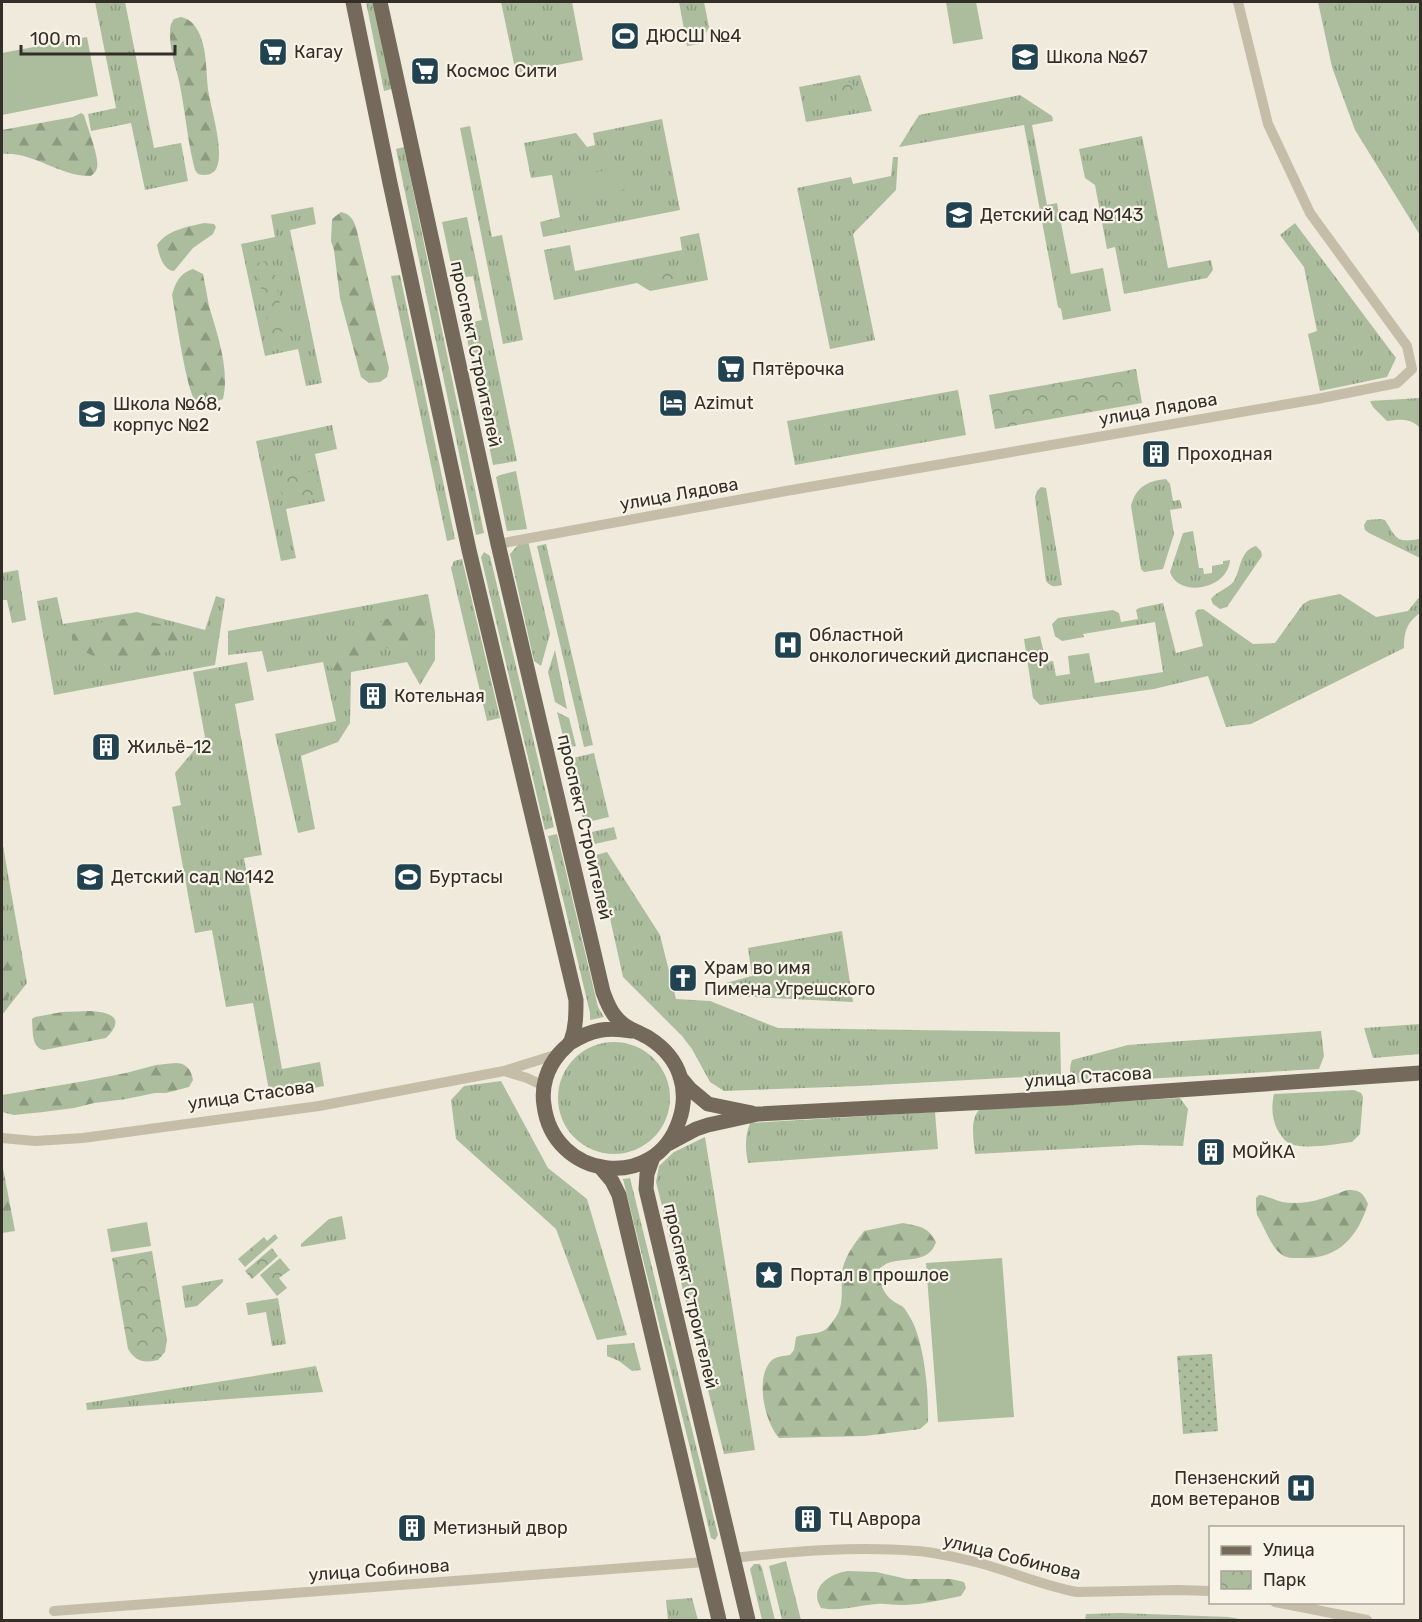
<svg xmlns="http://www.w3.org/2000/svg" width="1422" height="1622" viewBox="0 0 1422 1622" font-family="Rubik,sans-serif">
<style>
.grass{fill:url(#grass-tufts)}
.forest{fill:url(#forest-firs)}
.park{fill:url(#park-crowns)}
.garden{fill:url(#garden-dots)}
.pitch{fill:#abbd9d}
.lines{fill:none;stroke-linecap:round;stroke-linejoin:round}
.street{stroke:#c6bda9;stroke-width:10}
.primary{stroke:#74695a;stroke-width:15}
.labels{text-anchor:middle;dominant-baseline:central;stroke-width:4.5;stroke-linejoin:round;paint-order:stroke}
.poi-label{font-size:18px;fill:#342e28;stroke:#f7f4e7;text-anchor:start}
.street-label{font-size:18px;fill:#342e28;stroke:#f7f4e7}
</style>
<defs>
<pattern id="grass-tufts" width="24" height="20" patternUnits="userSpaceOnUse" patternTransform="scale(1.5)"><rect width="24" height="20" fill="#abbd9d"/><path d="M3 7l-1-3M5 7V3M7 7l1-3M15 17l-1-3M17 17v-4M19 17l1-3" fill="none" stroke="#8c9a80"/></pattern>
<pattern id="forest-firs" width="22" height="20" patternUnits="userSpaceOnUse" patternTransform="scale(1.5)"><rect width="22" height="20" fill="#abbd9d"/><path d="M5 1l3.5 6h-7zM16 11l3.5 6h-7z" fill="#8c9a80"/></pattern>
<pattern id="park-crowns" width="20" height="18" patternUnits="userSpaceOnUse" patternTransform="scale(1.5)"><rect width="20" height="18" fill="#abbd9d"/><path d="M2 6a3 3 0 1 1 6 0M12 15a3 3 0 1 1 6 0" fill="none" stroke="#8c9a80"/></pattern>
<pattern id="garden-dots" width="8" height="8" patternUnits="userSpaceOnUse" patternTransform="scale(1.5)"><rect width="8" height="8" fill="#abbd9d"/><path d="M2 2h.1M6 6h.1" fill="none" stroke="#8c9a80" stroke-width="1.8" stroke-linecap="round"/></pattern>
</defs>
<rect width="100%" height="100%" fill="#efeadb"/>
<path class="grass" d="M95,2H125L154,148L181,143L188,181L145,190L131,123L91,131L88,114L116,108Z
M366,2H374L392,89L384,91Z
M501,2H572L583,60L516,73Z
M679,2H704L709,27L700,44L687,46Z
M1318,2H1420V235L1355,130L1332,67Z
M860,75L872,111L806,122L799,87Z
M1020,95L1052,116L1053,121L1032,125L1047,205L1057,203L1071,274L1103,268L1111,311L1063,320L1061,309L1058,307L1024,125L899,147L919,115Z
M662,119L680,210L543,237L540,222L560,217L552,175L531,178L524,143L576,133L587,147L595,145L593,133Z
M470,126L492,237L502,235L523,340L503,344L460,128Z
M1142,136L1168,268L1211,260L1213,270L1207,278L1124,294L1115,247L1107,249L1095,185L1085,178L1079,149Z
M404,147L484,533L476,535L396,149Z
M893,157H898L896,190L853,234L875,340L830,349L797,188L851,177L853,184L891,176Z
M313,207L316,224L290,230L322,383L306,386L298,349L265,356L241,244L275,237L271,215Z
M467,217L517,461L493,465L464,324L482,320L473,276L454,279L442,222Z
M1295,223L1396,358L1387,377L1320,391L1308,334L1317,331L1304,267L1280,235Z
M699,233L708,280L650,291L637,283L554,300L544,250L570,245L575,271L682,250L680,237Z
M400,275L455,539L447,541L391,276Z
M958,390L966,435L795,465L787,421Z
M1420,398V428C1411,418 1400,419 1387,421L1373,407L1370,401Z
M332,425L337,449L315,454L325,501L286,509L296,558L281,561L256,441Z
M516,471L527,529L507,531L496,477L500,475Z
M1166,479L1170,484L1173,501L1180,500L1182,508L1170,510L1174,534L1163,569L1144,572L1141,569L1131,506C1136,487 1147,481 1166,479Z
M1041,487L1046,488L1062,585C1054,587 1051,587 1046,581L1035,497L1037,491Z
M1381,519L1385,520C1397,539 1396,543 1420,539V558L1369,533L1365,530L1364,525L1367,520Z
M1193,531L1199,568H1203L1204,574L1212,573V566L1223,564V561L1230,560C1228,590 1178,598 1170,572L1183,533Z
M528,541L550,634L541,666L534,661L510,554L518,545Z
M546,544L593,745L584,747L537,546Z
M1256,546L1261,551L1262,556L1227,607L1220,609L1213,604L1211,599C1217,591 1228,589 1234,581C1241,569 1240,550 1256,546Z
M484,552L490,556L554,827L545,830L481,557Z
M462,559L500,718L487,721L451,568L454,561Z
M18,570L26,620L12,623L7,600H2V573Z
M428,594L435,632V660L420,685L407,662L351,672L350,723L338,742L301,756L315,829L298,833L275,734L336,721L323,662L267,672L262,651L228,655V631Z
M1340,594L1376,617L1408,611L1420,596V613C1407,622 1404,632 1404,648L1251,724L1226,727L1208,676L1154,689L1040,705L1033,698L1024,639L1040,636L1046,662L1053,661L1056,676L1070,674L1068,656L1089,653L1095,683L1163,672L1155,622L1083,634L1084,637L1062,641L1055,636L1052,624L1058,618L1113,610L1119,613L1121,622L1138,619L1136,610L1139,608L1163,603L1176,653L1203,646L1195,613L1197,610L1203,609L1253,644L1275,643L1303,604L1310,600Z
M216,596L225,599L215,665L54,695L37,601L57,597L63,624L137,612L205,630Z
M555,650L567,709L555,702L548,672Z
M247,662L254,700L235,704L262,855L244,858L282,1069L320,1062L324,1086L270,1096L253,1003L226,1007L212,930L195,933L172,807L181,805L175,773L205,737L193,672Z
M557,712L569,718L576,746L566,748Z
M594,753L609,817L584,823L569,759Z
M614,827L617,839L590,845L587,833Z
M557,834L598,1007L604,1017L590,1020V1013L548,836Z
M2,840L27,983L2,1015Z
M607,852L660,935L676,999L710,1001L778,1028L1060,1032L1061,1075L859,1086L724,1091L710,1082L692,1049L682,1036L623,977L596,855Z
M842,931L853,1002L731,996L726,983L752,976L748,948Z
M1420,1024V1054L1373,1058L1364,1028Z
M1321,1031L1324,1056L1319,1069L1073,1083C1070,1075 1069,1068 1072,1060L1128,1045Z
M558 1098a56 56 0 1 1 112 0a56 56 0 1 1-112 0Z
M501,1081L548,1168L587,1199L627,1335L597,1340L556,1229L456,1139L451,1100L464,1086Z
M1354,1090L1361,1093L1363,1097L1360,1134L1352,1142C1335,1144 1300,1151 1287,1142C1283,1139 1280,1134 1278,1131C1272,1119 1271,1107 1274,1094Z
M1180,1098L1188,1109L1183,1146L1141,1145L975,1154C974,1141 969,1119 980,1109Z
M935,1112L938,1149L748,1163C745,1148 745,1136 750,1123Z
M705,1137L755,1450L724,1454L656,1182L659,1166L674,1152Z
M630,1178L718,1535L715,1540L711,1538L689,1444L623,1179Z
M342,1216L346,1239L301,1247V1244L329,1219Z
M223,1279V1282L197,1306L185,1308L182,1286Z
M278,1298L286,1344L272,1346L266,1312L248,1315L246,1303Z
M634,1343L641,1370L632,1371L619,1361L607,1356V1345Z
M316,1366L323,1392L87,1410L86,1403Z
M786,1561L801,1620H782L769,1566Z
M754,1564H760L762,1568L775,1620H762L750,1569Z
M692,1598L698,1620H668L666,1600Z
M1120,1613L1229,1617L1245,1620H1085L1086,1614Z"/>
<path class="forest" d="M181,17C191,19 196,26 200,35C207,52 206,72 208,89C211,110 224,148 217,167C214,175 206,176 198,174L195,170C188,144 186,118 181,91C178,71 169,52 170,32C170,26 171,23 174,19Z
M81,113L84,115C87,126 100,159 97,168C96,172 94,173 91,176C60,177 33,151 2,154V130L73,117Z
M341,212C350,214 353,219 356,227L389,368L387,377L380,382L369,383L361,377L340,298L334,250L331,241L332,219Z
M204,223L214,224L216,227L213,234L193,248L174,271C163,270 159,255 157,245C167,230 187,227 204,223Z
M193,269L203,274C205,284 207,295 209,306C217,333 230,370 223,399C215,402 204,406 196,401C187,395 175,310 172,295C175,283 180,273 193,269Z
M412,612C420,616 425,620 427,629L423,635L351,661L340,672H337C331,670 329,665 330,659C354,642 382,614 412,612Z
M123,619H135L179,628C195,653 131,664 115,663C104,662 95,657 85,652C77,647 71,644 72,635C85,624 107,621 123,619Z
M2,932C7,959 24,982 2,1006Z
M90,1011C111,1012 126,1018 106,1038L44,1050C31,1048 33,1030 32,1019L35,1017L62,1012Z
M175,1063C186,1063 191,1069 193,1080L189,1087L166,1093H155L126,1099L94,1103L74,1108L43,1112L14,1115L2,1112V1095L85,1081L126,1073L156,1065Z
M2,1166L3,1168L15,1231L2,1233Z
M1347,1190C1359,1190 1363,1192 1368,1204C1358,1236 1339,1259 1303,1258C1296,1258 1287,1259 1281,1254C1271,1247 1264,1226 1257,1215L1256,1208V1198L1259,1195C1268,1196 1274,1200 1282,1202C1305,1206 1325,1198 1347,1190Z
M903,1223C921,1227 927,1226 936,1242C929,1264 905,1257 888,1263C885,1264 883,1266 880,1268C879,1281 882,1293 893,1301C897,1304 902,1305 905,1309C908,1314 912,1320 914,1325C925,1351 929,1395 928,1422L920,1429L865,1436L779,1438C765,1422 754,1377 772,1360C777,1356 784,1356 790,1355L794,1350L796,1337C805,1333 814,1335 823,1331C827,1329 830,1325 833,1321C847,1305 839,1286 843,1267C847,1253 856,1242 864,1231Z
M848,1571L876,1572L907,1579H951L964,1582L966,1588L961,1596C942,1600 920,1605 901,1605C893,1605 885,1603 877,1604C858,1605 841,1612 821,1608C808,1588 830,1573 848,1571Z"/>
<path class="park" d="M851,82L856,103L839,106L834,85Z
M272,260L285,331L270,334L256,263Z
M677,266L680,280L651,286L648,271Z
M1136,369L1142,403L995,429L989,395Z
M316,471L321,495L284,503L278,479Z
M275,1234L278,1238L245,1267L238,1259L264,1237L267,1241Z
M272,1248L278,1256L252,1279L245,1271Z
M152,1251L167,1340L165,1352L158,1360C144,1363 136,1362 128,1349L112,1258Z
M280,1258L290,1270L279,1278L287,1288L277,1296L260,1275Z"/>
<path class="garden" d="M1212,1354L1218,1431L1183,1434L1177,1356Z"/>
<path class="pitch" d="M946,2H976L983,39L953,44Z
M87,37L98,96L2,115V53Z
M620,167L625,189L581,199L576,177Z
M147,1222L151,1246L111,1252L107,1229Z
M1002,1258L1014,1417L938,1422L926,1263Z"/>
<g class="lines">
<path class="street" d="M498,544L786,491L1317,399L1397,383L1412,369L1407,346L1310,213L1268,124L1238,2
M504,1071L527,1078L544,1086
M2,1138L35,1141L83,1138L319,1106L504,1071L558,1054
M733,1558C794,1551 856,1546 917,1551C933,1552 950,1556 967,1560C1004,1568 1039,1585 1077,1592L1178,1590L1210,1591
M1275,1602L1367,1620
M54,1611L705,1562"/>
<path class="primary" d="M353,2L390,183L469,550L576,1000C576,1014 576,1028 571,1041C568,1046 563,1049 559,1054C547,1068 541,1087 544,1105C553,1179 655,1193 679,1121C684,1107 685,1091 680,1076C675,1060 663,1047 649,1038C637,1031 624,1028 615,1016C609,1009 606,1000 603,992L498,544L380,2
M570,1043C592,1029 607,1027 632,1031
M680,1077L690,1089L708,1104L752,1113
M668,1144L696,1129L708,1125L758,1114L1064,1098L1420,1073
M653,1157L647,1174L646,1189L748,1620
M601,1168L612,1181L619,1195L719,1620"/>
</g>
<defs>
<g id="stadium-square" transform="scale(1.5)"><rect x="-9" y="-9" width="18" height="18" rx="4" fill="#214351" stroke="#f7f4e7"/><path d="M0-5a6.5 5 0 1 0 0 10a6.5 5 0 1 0 0-10ZM-3.5-1.8h7v3.6h-7Z" fill="#fff"/></g>
<g id="supermarket-square" transform="scale(1.5)"><rect x="-9" y="-9" width="18" height="18" rx="4" fill="#214351" stroke="#f7f4e7"/><path d="M-6-5.5h2.5l.6 2H6L4.5 2H-2.5L-4.4-4H-6ZM-1.5 3.2a1.3 1.3 0 1 0 .1 0ZM3 3.2a1.3 1.3 0 1 0 .1 0Z" fill="#fff"/></g>
<g id="school-square" transform="scale(1.5)"><rect x="-9" y="-9" width="18" height="18" rx="4" fill="#214351" stroke="#f7f4e7"/><path d="M0-5L7-2L0 1L-7-2ZM-4 1L0 2.5L4 1V4Q0 6-4 4Z" fill="#fff"/></g>
<g id="hotel-square" transform="scale(1.5)"><rect x="-9" y="-9" width="18" height="18" rx="4" fill="#214351" stroke="#f7f4e7"/><path d="M-6-4.5h1.5V1H6V5H4.5V3h-9V5H-6ZM-4 0a1.8 1.8 0 1 1 3.6 0ZM.5 0V-2.5h3Q6-2.5 6 0Z" fill="#fff"/></g>
<g id="building-square" transform="scale(1.5)"><rect x="-9" y="-9" width="18" height="18" rx="4" fill="#214351" stroke="#f7f4e7"/><path d="M-4-6H4V6H1V3H-1V6H-4ZM-2.5-4.3h1.7v1.8h-1.7ZM.8-4.3h1.7v1.8H.8ZM-2.5-1h1.7V.8h-1.7ZM.8-1h1.7V.8H.8Z" fill="#fff"/></g>
<g id="hospital-square" transform="scale(1.5)"><rect x="-9" y="-9" width="18" height="18" rx="4" fill="#214351" stroke="#f7f4e7"/><path d="M-5-5h3v3.5h4V-5h3V5h-3V1.5h-4V5h-3Z" fill="#fff"/></g>
<g id="church-square" transform="scale(1.5)"><rect x="-9" y="-9" width="18" height="18" rx="4" fill="#214351" stroke="#f7f4e7"/><path d="M-1.2-6h2.4v3.5h3.3v2.4h-3.3V6h-2.4V-.1h-3.3v-2.4h3.3Z" fill="#fff"/></g>
<g id="sight-square" transform="scale(1.5)"><rect x="-9" y="-9" width="18" height="18" rx="4" fill="#214351" stroke="#f7f4e7"/><path d="M0-6L1.8-2.2L6-1.7L2.9 1.2L3.7 5.4L0 3.3L-3.7 5.4L-2.9 1.2L-6-1.7L-1.8-2.2Z" fill="#fff"/></g>
</defs>
<g fill-rule="evenodd">
<use href="#stadium-square" x="625" y="36"/>
<use href="#supermarket-square" x="273" y="52"/>
<use href="#school-square" x="1025" y="57"/>
<use href="#supermarket-square" x="425" y="71"/>
<use href="#school-square" x="959" y="215"/>
<use href="#supermarket-square" x="731" y="369"/>
<use href="#hotel-square" x="673" y="403"/>
<use href="#school-square" x="92" y="414"/>
<use href="#building-square" x="1156" y="454"/>
<use href="#hospital-square" x="788" y="645"/>
<use href="#building-square" x="373" y="696"/>
<use href="#building-square" x="106" y="747"/>
<use href="#school-square" x="90" y="877"/>
<use href="#stadium-square" x="408" y="877"/>
<use href="#church-square" x="683" y="978"/>
<use href="#building-square" x="1211" y="1152"/>
<use href="#sight-square" x="769" y="1275"/>
<use href="#hospital-square" x="1301" y="1488"/>
<use href="#building-square" x="808" y="1519"/>
<use href="#building-square" x="412" y="1528"/>
</g>
<g class="labels">
<g class="poi-label">
<text x="646" y="36">ДЮСШ №4</text>
<text x="294" y="52">Кагау</text>
<text x="1046" y="57">Школа №67</text>
<text x="446" y="71">Космос Сити</text>
<text x="980" y="215">Детский сад №143</text>
<text x="752" y="369">Пятёрочка</text>
<text x="694" y="403">Azimut</text>
<text x="113" y="404">Школа №68,<tspan x="113" dy="21">корпус №2</tspan></text>
<text x="1177" y="454">Проходная</text>
<text x="809" y="635">Областной<tspan x="809" dy="21">онкологический диспансер</tspan></text>
<text x="394" y="696">Котельная</text>
<text x="127" y="747">Жильё-12</text>
<text x="111" y="877">Детский сад №142</text>
<text x="429" y="877">Буртасы</text>
<text x="704" y="968">Храм во имя<tspan x="704" dy="21">Пимена Угрешского</tspan></text>
<text x="1232" y="1152">МОЙКА</text>
<text x="790" y="1275">Портал в прошлое</text>
<text x="1280" y="1478" text-anchor="end">Пензенский<tspan x="1280" dy="21">дом ветеранов</tspan></text>
<text x="829" y="1519">ТЦ Аврора</text>
<text x="433" y="1528">Метизный двор</text>
</g>
<g class="street-label">
<text transform="translate(476 354) rotate(78)">проспект Строителей</text>
<text transform="translate(1158 409) rotate(-10)">улица Лядова</text>
<text transform="translate(679 494) rotate(-10)">улица Лядова</text>
<text transform="translate(585 827) rotate(77)">проспект Строителей</text>
<text transform="translate(1088 1077) rotate(-4)">улица Стасова</text>
<text transform="translate(251 1095) rotate(-8)">улица Стасова</text>
<text transform="translate(691 1296) rotate(77)">проспект Строителей</text>
<text transform="translate(1012 1557) rotate(14)">улица Собинова</text>
<text transform="translate(379 1570) rotate(-4)">улица Собинова</text>
</g>
</g>
<rect width="1422" height="1622" fill="none" stroke="#342e28" stroke-width="6"/>
<rect x="1209" y="1526" width="195" height="78" fill="#f7f4e7" stroke="#a9a59b" stroke-width="1.5"/>
<rect x="1221" y="1546" width="30" height="9" fill="#74695a" stroke="#a9a59b" stroke-width="1.5"/>
<text x="1263" y="1556" font-size="18" fill="#342e28">Улица</text>
<rect x="1221" y="1571" width="30" height="18" fill="url(#park-crowns)" stroke="#a9a59b" stroke-width="1.5"/>
<text x="1263" y="1586" font-size="18" fill="#342e28">Парк</text>
<path d="M21 45v9h154v-9" fill="none" stroke="#342e28" stroke-width="3"/>
<text x="30" y="45" font-size="18" fill="#342e28" stroke="#f7f4e7" stroke-width="4.5" paint-order="stroke">100 m</text>
</svg>
